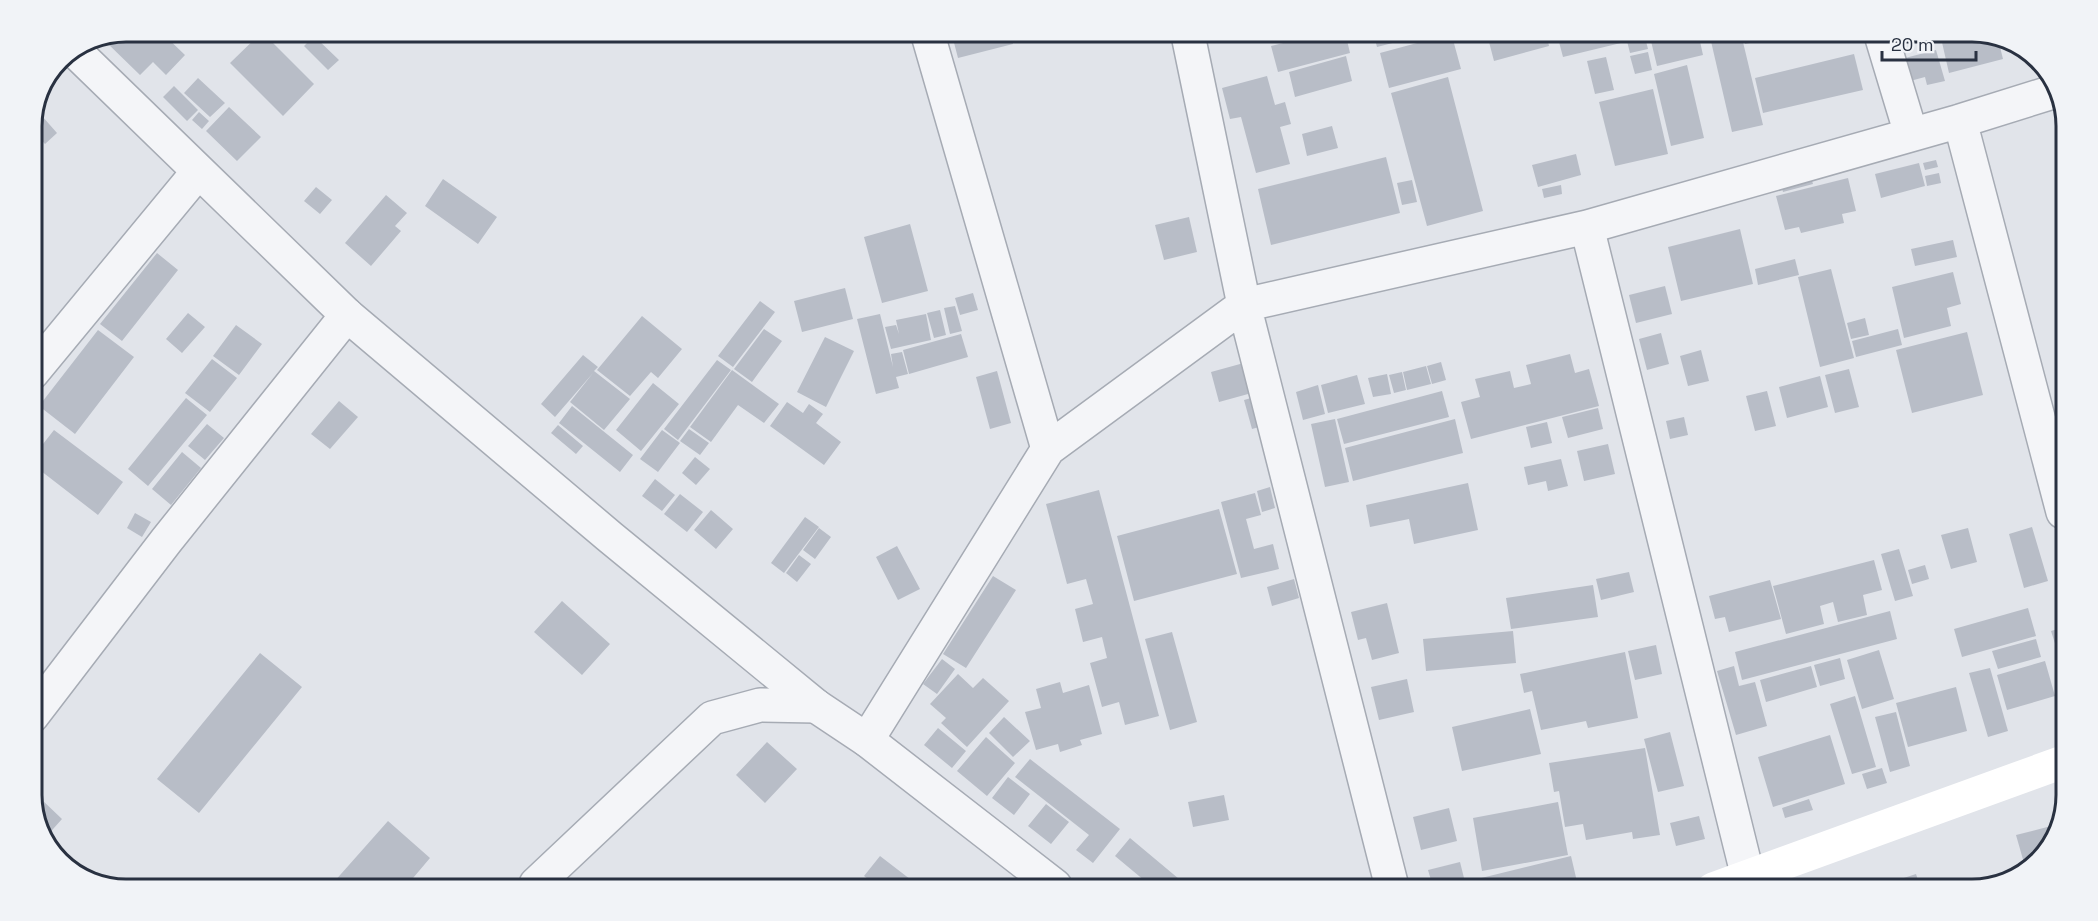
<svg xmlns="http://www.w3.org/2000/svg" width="2098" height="921" viewBox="0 0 2098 921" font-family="'Space Grotesk',sans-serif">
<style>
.building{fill:#b8bdc7}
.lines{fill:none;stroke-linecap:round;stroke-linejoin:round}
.minor-casing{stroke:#a6abb4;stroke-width:36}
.tertiary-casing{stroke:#a6abb4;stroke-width:36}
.minor{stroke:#f4f5f8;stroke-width:33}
.tertiary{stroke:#f4f5f8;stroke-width:33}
.secondary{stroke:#fff;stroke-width:33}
.rim{fill:none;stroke:#293141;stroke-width:3}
</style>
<rect width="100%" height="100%" fill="#e1e4ea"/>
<path class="building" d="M126,32H161L185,55L166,75L153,62L140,75L104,40Z
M262,32L314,84L283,116L230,63Z
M952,35H1011L1013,44L958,58Z
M1023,35H1052V36L1025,43Z
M314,36L339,60L328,70L304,46Z
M1209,36H1226L1210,40Z
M1311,36H1346L1350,53L1278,72L1271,46Z
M1374,36H1416V37L1377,47Z
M1443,36H1452L1461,69L1389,88L1380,53Z
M1509,37H1547L1549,46L1494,61L1489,42Z
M1581,37H1623L1625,42L1563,57L1559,42Z
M1626,37H1645L1648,49L1630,53Z
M1650,37H1699L1703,55L1657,66Z
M1710,37L1742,38L1763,125L1732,132Z
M1744,38H1770V39L1745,44Z
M1941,38L1998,39L2003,59L1949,73Z
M1936,50L1945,81L1927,85L1925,77L1910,81L1905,58Z
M1648,52L1652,70L1635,74L1630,56Z
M1854,54L1863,90L1763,113L1755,78Z
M1346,56L1352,81L1295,97L1289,72Z
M1606,57L1614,90L1595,94L1587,61Z
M1687,65L1704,138L1671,146L1654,74Z
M1267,76L1275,105L1285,102L1291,124L1280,127L1290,164L1256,173L1241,117L1230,119L1222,88Z
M1448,77L1483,211L1427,226L1391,93Z
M198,78L225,103L210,117L184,93Z
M174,86L198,110L187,121L163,97Z
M1653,89L1668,154L1615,166L1599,102Z
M229,107L261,137L237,161L206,131Z
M199,112L209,121L202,129L192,120Z
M42,116L57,133L45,144L32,130V126Z
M1332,126L1338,148L1307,156L1302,134Z
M32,139L40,146L32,156Z
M1576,154L1581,175L1538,187L1532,165Z
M1386,157L1400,213L1271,245L1258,189Z
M1936,160L1938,167L1925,170L1923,163Z
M1919,163L1925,186L1881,198L1875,174Z
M1939,173L1941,183L1927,186L1925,176Z
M1810,174L1813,184L1783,192L1780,181Z
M1848,178L1856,211L1842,214L1844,223L1801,233L1799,227L1785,230L1776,196Z
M443,179L497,217L478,244L425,206Z
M1412,180L1417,202L1402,205L1397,183Z
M1561,185L1562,194L1544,198L1542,189Z
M316,187L332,200L320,214L304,201Z
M386,195L407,213L395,226L401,231L371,266L345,243Z
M1189,217L1197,252L1164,260L1155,225Z
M910,224L928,291L882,303L864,237Z
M1740,229L1753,284L1681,301L1668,247Z
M1953,240L1957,257L1915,266L1911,249Z
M157,253L178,270L122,341L100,324Z
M1795,259L1799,275L1758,285L1755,269Z
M1831,269L1854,358L1820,367L1798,277Z
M1953,272L1961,304L1947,308L1951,326L1904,338L1892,287Z
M1665,286L1672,314L1636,323L1629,295Z
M845,288L853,319L802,332L794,301Z
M973,293L978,310L960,315L955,298Z
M760,301L775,312L733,367L718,356Z
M955,306L962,331L950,334L944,308Z
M940,310L946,335L934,338L927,313Z
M188,313L205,327L182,353L166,339Z
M880,314L893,367L891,354L902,352L908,374L896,377L899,388L876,394L857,319Z
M926,314L931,340L891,349L885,327L896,325L899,334L896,320Z
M642,316L682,349L658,378L651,372L630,396L597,370Z
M1865,318L1869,335L1851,339L1847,323Z
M236,325L262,344L239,375L213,356Z
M764,329L782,341L752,382L734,369Z
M1898,329L1902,345L1856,357L1852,341Z
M98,330L134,357L75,434L39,406Z
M1967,332L1983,395L1912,413L1896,350Z
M1661,333L1669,364L1647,370L1639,339Z
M961,334L968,357L909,374L903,350Z
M825,337L854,351L826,407L797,392Z
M1701,350L1709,381L1688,386L1680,356Z
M1570,354L1575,373L1589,369L1599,406L1471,439L1461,402L1480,397L1475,379L1510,371L1514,388L1531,384L1526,365Z
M583,355L598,367L594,371L630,399L604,430L570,402L593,373L555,417L541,404Z
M212,359L237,378L210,412L185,393Z
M717,360L731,370L678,440L664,429Z
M1251,361L1259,391L1219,402L1211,372Z
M1441,362L1446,380L1432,384L1427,366Z
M1426,366L1431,384L1407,390L1403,372Z
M1849,369L1859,407L1835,413L1825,375Z
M732,370L779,404L764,423L738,405L711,442L690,427Z
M997,371L1011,423L990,429L976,377Z
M1402,372L1406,390L1394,393L1389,375Z
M1387,374L1391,394L1373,397L1368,378Z
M1357,375L1365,404L1328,413L1321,385Z
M1820,376L1828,407L1787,418L1779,387Z
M653,383L679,404L641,451L616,430Z
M1318,385L1325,414L1303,420L1296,392Z
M1442,391L1449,417L1344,444L1337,419Z
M1767,391L1776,426L1755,431L1746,396Z
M1265,394L1273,423L1252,429L1244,400Z
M186,398L207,415L148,486L128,469Z
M339,401L358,417L330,449L311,434Z
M787,402L803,413L809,404L823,414L816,423L841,442L824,465L770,426Z
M572,406L633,455L620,472L559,423Z
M1598,408L1603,429L1568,438L1562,417Z
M1684,417L1688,435L1670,439L1666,421Z
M1335,419L1349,482L1325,487L1311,424Z
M1455,419L1463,453L1353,481L1345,448Z
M1547,422L1552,443L1531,448L1526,427Z
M207,424L224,438L205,460L188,446Z
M558,425L583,446L576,454L551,433Z
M689,429L709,443L700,455L680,441Z
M54,430L123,482L98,515L32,464V458Z
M662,430L680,443L658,472L640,459Z
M1608,444L1615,474L1584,481L1577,451Z
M182,452L201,468L171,505L152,489Z
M695,457L710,469L696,485L682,473Z
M1561,459L1568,486L1548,491L1546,481L1528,485L1524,467Z
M655,479L675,495L662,511L642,496Z
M1468,483L1478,530L1414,544L1409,519L1370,527L1366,505Z
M1270,487L1275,508L1262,512L1257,491Z
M1099,490L1159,716L1125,725L1119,702L1102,707L1090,663L1107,658L1102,637L1083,642L1075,609L1093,604L1086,579L1067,584L1046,504Z
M1255,493L1261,515L1246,519L1254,549L1273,544L1279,569L1241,578L1221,502Z
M680,494L703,512L687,532L664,514Z
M1219,509L1237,574L1134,601L1117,536Z
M711,510L733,529L716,549L694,530Z
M135,513L151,522L142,537L127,528Z
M805,517L819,527L784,573L771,563Z
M2032,527L2048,581L2024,588L2009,534Z
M819,528L831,537L815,559L803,550Z
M1968,528L1977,562L1951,569L1941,535Z
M897,546L920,589L898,600L876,557Z
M1899,549L1913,596L1895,601L1881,554Z
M799,555L811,564L797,582L786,573Z
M1874,560L1882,590L1863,595L1867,615L1838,622L1833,602L1820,606L1824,624L1786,634L1773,586Z
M1925,565L1929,579L1912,584L1908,570Z
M1629,572L1634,592L1601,600L1596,579Z
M993,576L1016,590L966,668L943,654Z
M1294,579L1299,598L1272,606L1267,587Z
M1770,580L1781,619L1729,632L1725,617L1715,619L1709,596Z
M1593,585L1598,617L1511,629L1506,598Z
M562,601L610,644L582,675L534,632Z
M1387,603L1399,653L1372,660L1366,638L1358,640L1351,612Z
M2028,608L2036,636L1962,657L1954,629Z
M1890,611L1897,639L1742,680L1735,652Z
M2061,628V662L2051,631Z
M1513,631L1516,663L1426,671L1423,639Z
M1172,632L1197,722L1170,730L1145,639Z
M2036,639L2041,657L1998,669L1992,651Z
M1656,645L1662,674L1635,680L1628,651Z
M1879,650L1894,699L1862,709L1847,660Z
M1625,652L1638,718L1588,728L1586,721L1541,730L1532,691L1524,693L1520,674Z
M260,653L302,687L199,813L157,779Z
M1840,658L1845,679L1820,686L1814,665Z
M942,659L955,669L937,694L923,684Z
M2045,661L2055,696L2007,710L1997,675Z
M1734,666L1739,686L1755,682L1767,726L1736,735L1717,671Z
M1811,666L1817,687L1766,702L1760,680Z
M1990,668L2008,731L1988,737L1969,673Z
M958,674L973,688L983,678L1009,701L967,747L941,723L946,718L930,704Z
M1407,679L1414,712L1379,720L1371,687Z
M1060,682L1063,693L1089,685L1102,734L1080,740L1082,745L1060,752L1058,744L1036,750L1025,712L1041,708L1036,689Z
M1956,687L1967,731L1908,747L1896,703Z
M1855,696L1876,767L1852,774L1830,704Z
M1530,709L1541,754L1462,771L1452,727Z
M1896,712L1910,766L1890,772L1875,717Z
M1004,717L1030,741L1013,757L989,733Z
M938,728L966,751L952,768L924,745Z
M1670,732L1684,786L1658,792L1644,739Z
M1830,735L1845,784L1773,807L1758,757Z
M986,737L1015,763L987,796L957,771Z
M767,742L797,769L765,803L736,775Z
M1645,748L1660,835L1633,839L1632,832L1586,840L1583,824L1565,827L1559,791L1554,792L1549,763Z
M1030,759L1120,829L1093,863L1076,850L1089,835L1015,777Z
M1882,768L1887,783L1867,789L1862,774Z
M1008,777L1030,794L1014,815L992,798Z
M1224,795L1229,820L1193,827L1188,802Z
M41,799L62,819L45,838L34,807Z
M1809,799L1813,810L1785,818L1782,808Z
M1558,802L1568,855L1482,871L1473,818Z
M1046,804L1069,822L1051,844L1028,826Z
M1449,808L1457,841L1421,850L1413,817Z
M1699,816L1705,839L1676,846L1670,823Z
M388,821L430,858L408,884L333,883Z
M2055,825L2057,834L2028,869L2026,870L2016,835Z
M1130,838L1185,884L1183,887L1151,886L1115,856Z
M880,856L919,886L876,885L864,876Z
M1571,856L1578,886L1572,888L1433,887L1428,870L1460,862L1465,882Z
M1916,874L1921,889H1870Z"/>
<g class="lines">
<g class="minor-casing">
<path id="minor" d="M928,35L1048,449
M1188,35L1244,305L1392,887
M1882,38L1911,134
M1960,121L2063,512
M1587,227L1748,877
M32,373L198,172
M32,716L166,541L347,315
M867,740L1048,449L1244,305L1587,227L1960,121L2056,91
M536,884L712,718L760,705L816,706"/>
</g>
<g class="tertiary-casing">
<path id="tertiary" d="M76,52L347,315L610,537L816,706L867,740L1055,886"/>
</g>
<use href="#minor" class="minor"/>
<use href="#tertiary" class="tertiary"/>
<path class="secondary" d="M1713,889L2060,763"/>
</g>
<path d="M0 0H2098V921H0ZM126 42H1972A84 84 0 0 1 2056 126V795A84 84 0 0 1 1972 879H126A84 84 0 0 1 42 795V126A84 84 0 0 1 126 42Z" fill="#f1f3f7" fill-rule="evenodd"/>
<path class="rim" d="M126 42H1972A84 84 0 0 1 2056 126V795A84 84 0 0 1 1972 879H126A84 84 0 0 1 42 795V126A84 84 0 0 1 126 42Z"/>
<path d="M1882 51v9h94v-9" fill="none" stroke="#293141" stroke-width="3"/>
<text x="1891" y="51" font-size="18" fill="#293141" stroke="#f1f3f7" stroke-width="4.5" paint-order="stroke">20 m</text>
</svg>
